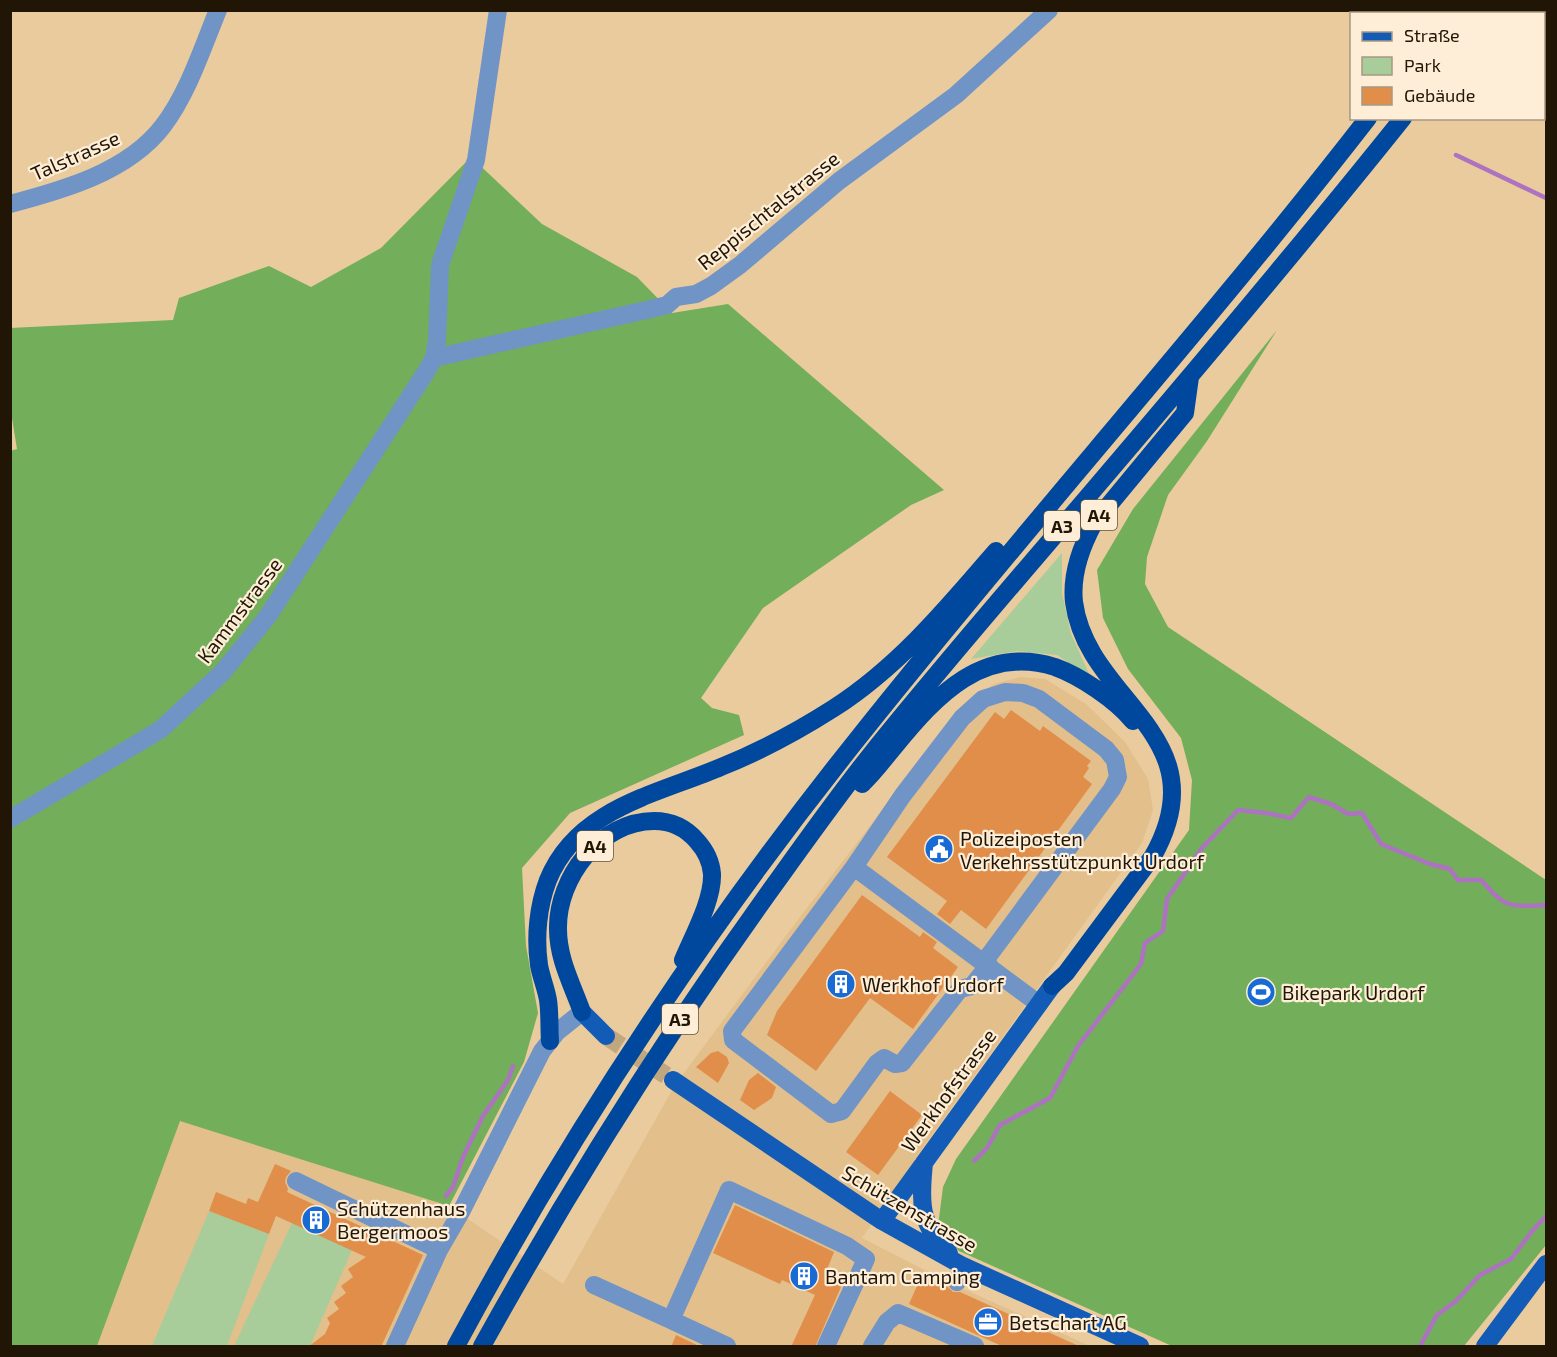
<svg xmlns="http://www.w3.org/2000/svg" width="1557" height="1357" viewBox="0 0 1557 1357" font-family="'Exo 2',sans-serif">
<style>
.built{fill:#e2bf8b}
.green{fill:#a8cd9a}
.forest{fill:#73ae5b}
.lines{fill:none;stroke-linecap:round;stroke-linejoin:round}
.stream{stroke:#ad72c0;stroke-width:4.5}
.building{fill:#e18e4b}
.major-tunnel{stroke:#c1a77f;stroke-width:18;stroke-dasharray:18 9;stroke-linecap:butt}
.minor{stroke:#7094c6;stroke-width:18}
.major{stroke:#125bb7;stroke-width:18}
.highway{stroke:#00489d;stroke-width:18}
.minor-bridge{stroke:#7094c6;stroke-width:18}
.labels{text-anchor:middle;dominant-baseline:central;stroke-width:4.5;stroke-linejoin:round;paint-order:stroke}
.shield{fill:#feeed7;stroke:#635744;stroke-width:1.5}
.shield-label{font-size:18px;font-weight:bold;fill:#211605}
.street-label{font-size:20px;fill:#211605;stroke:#feeed7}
.poi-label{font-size:20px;fill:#211605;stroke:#feeed7;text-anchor:start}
</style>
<rect width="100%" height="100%" fill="#e9cb9d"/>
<path class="built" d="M1020,677L1045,679L1086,704L1125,742L1148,779L1153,810L1142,843L929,1139L862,1238L946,1281L1090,1346H97L180,1120L449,1206L563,1284L675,1085L797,921L952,719L973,699L994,684Z"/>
<path class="green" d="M1062,553V593L1071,634L1091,678L1057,655L1017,651L971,659Z
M209,1211L269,1234L227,1346H152Z
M292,1223L352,1250L310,1346H234Z"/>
<path class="forest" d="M471,157L542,224L637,277L672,313L728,304L944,490L911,505L763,608L701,698L712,708L739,715L744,735L570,813L522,868L526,946L538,1013L524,1062L449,1206L180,1121L97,1346H11L10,451L17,449L11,412L10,328L173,320L179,298L269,266L311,287L381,248Z
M1277,330L1207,441L1168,495L1147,557L1145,584L1168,627L1546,880V1245L1464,1346H1172L959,1251L938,1226L943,1187L956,1159L1189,830L1192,780L1181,738L1128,669L1103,618L1097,570L1133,509Z"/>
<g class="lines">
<path class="stream" d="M1456,155L1546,198
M974,1161L987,1148L1000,1125L1050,1098L1078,1046L1141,964L1145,943L1163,931L1167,899L1202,848L1238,810L1266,813L1291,818L1309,797L1331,804L1348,814L1362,813L1381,844L1430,864L1450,869L1458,880H1481C1506,908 1508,907 1544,905L1546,908
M446,1196L453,1187L463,1157L483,1116L508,1080L513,1066
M1420,1346L1437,1315L1456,1301L1480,1275L1511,1259L1533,1230L1546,1216"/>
</g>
<path class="building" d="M1011,710L1040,731L1043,726L1091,761L1087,766L1089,768L1083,777L1092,784L986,929L961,910L950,924L937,914L947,901L887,857L995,712L1004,719Z
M862,895L920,937L923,932L937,942L933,948L958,967L913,1029L870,998L816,1071L767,1035L777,1011Z
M718,1051L727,1057L729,1063L718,1083L696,1067L711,1053Z
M758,1073L776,1087L772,1098L754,1110L740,1100L749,1080Z
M890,1091L922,1115L878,1175L846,1152Z
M275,1164L291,1171L286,1177L285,1182L288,1189L287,1192L423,1255L381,1347H308L325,1334L330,1323L327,1318L339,1309L334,1302L346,1293L341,1286L353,1277L348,1269L366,1257L276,1216L269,1234L209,1211L216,1192L246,1204L248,1198L258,1202Z
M735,1205L834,1252L826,1272L844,1280L815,1347H791L815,1295L782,1280L780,1284L713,1253Z
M922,1275L947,1286L953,1292H960L1081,1347H1004L909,1304Z
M676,1335L701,1347H671Z"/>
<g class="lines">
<path class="major-tunnel" d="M606,1036L673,1080"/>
<path class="minor" d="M1544,26L1546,27
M10,204C63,190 128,172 163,126C188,93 202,49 218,10
M434,358L642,311L667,305L676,297L696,294L711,286L740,265L839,181L956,95L1049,10
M10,819L160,730L222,673L268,616L426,372L434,358L437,341L440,265L476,160L498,10
M854,867L1039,1004
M984,962L1112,789L1118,777L1115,760L1106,749L1039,699L1023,693L1005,692L983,699L962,718L903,795L854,867L732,1031L733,1040L831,1114L842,1111L877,1063L884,1058L895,1064L902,1063L960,989L972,986L989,965
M296,1181L439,1250
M957,1282L963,1266
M594,1285L671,1320L729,1190L847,1246L866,1259L826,1346
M671,1320L727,1346
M395,1346L439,1250L461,1212L542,1051L557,1032L582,1012
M872,1346L887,1322L898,1313L975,1346"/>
<path class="major" d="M582,1012L606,1036
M673,1080L882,1221L963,1266L1140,1346
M924,1163C920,1201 919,1225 949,1253
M882,1221L1052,986
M1485,1346L1546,1264"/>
<path class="highway" d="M1447,14L1449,10
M862,784C874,773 884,759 895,746C936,696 983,644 1055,667C1080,676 1116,700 1133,721
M1052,986L1066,973L1153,856C1221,735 1087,702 1074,602C1071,574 1081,547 1094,523L1185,413L1190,377
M582,1012C572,984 558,959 558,929C557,878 600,821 654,821C671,821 686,828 697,841C706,851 711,861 712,874C713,900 693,936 683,960
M550,1041C549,1027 550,1013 548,1000C546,988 541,977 539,965C535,937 538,906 548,880C577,808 658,794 721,767C761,751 798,731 834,708C898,667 947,608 996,551
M456,1346C571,1132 707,927 859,737C1025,528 1204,329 1368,118
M482,1346C572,1184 671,1027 780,877C810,835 840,793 872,753C945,662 1021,575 1096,487C1200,365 1303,243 1403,118"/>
<path class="minor-bridge" d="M1481,10L1493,14"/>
</g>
<defs>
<g id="civic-disc" transform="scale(1.5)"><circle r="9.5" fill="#186bd5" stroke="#feeed7"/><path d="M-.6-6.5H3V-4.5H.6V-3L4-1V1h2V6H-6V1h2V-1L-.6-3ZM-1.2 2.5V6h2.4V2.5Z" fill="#fff"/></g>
<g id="building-disc" transform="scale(1.5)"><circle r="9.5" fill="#186bd5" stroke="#feeed7"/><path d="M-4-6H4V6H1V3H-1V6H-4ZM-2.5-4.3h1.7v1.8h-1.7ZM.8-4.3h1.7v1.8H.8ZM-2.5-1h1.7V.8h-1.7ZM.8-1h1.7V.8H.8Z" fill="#fff"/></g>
<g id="stadium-disc" transform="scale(1.5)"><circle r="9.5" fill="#186bd5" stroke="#feeed7"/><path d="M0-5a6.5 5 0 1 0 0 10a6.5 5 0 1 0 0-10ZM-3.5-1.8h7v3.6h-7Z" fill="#fff"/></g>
<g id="office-disc" transform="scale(1.5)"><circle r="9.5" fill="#186bd5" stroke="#feeed7"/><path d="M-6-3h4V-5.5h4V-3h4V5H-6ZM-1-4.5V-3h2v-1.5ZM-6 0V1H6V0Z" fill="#fff"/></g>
</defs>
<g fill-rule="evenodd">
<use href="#civic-disc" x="939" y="849"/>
<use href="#building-disc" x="841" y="984"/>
<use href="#stadium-disc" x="1261" y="992"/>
<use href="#building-disc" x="316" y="1220"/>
<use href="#building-disc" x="804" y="1276"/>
<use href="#office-disc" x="988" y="1322"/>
</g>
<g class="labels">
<g class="shield">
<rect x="1081" y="500" width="36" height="30" rx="4.5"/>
<rect x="1044" y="511" width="36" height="30" rx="4.5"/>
<rect x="577" y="831" width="36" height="30" rx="4.5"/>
<rect x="662" y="1004" width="36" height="30" rx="4.5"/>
</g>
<g class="shield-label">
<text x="1099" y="515">A4</text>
<text x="1062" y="526">A3</text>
<text x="595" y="846">A4</text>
<text x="680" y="1019">A3</text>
</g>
<g class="street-label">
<text transform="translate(75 155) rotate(-24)">Talstrasse</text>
<text transform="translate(768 210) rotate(-39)">Reppischtalstrasse</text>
<text transform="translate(239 610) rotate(-53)">Kammstrasse</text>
<text transform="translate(948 1090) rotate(-54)">Werkhofstrasse</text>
<text transform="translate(910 1208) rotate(30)">Schützenstrasse</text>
</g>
<g class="poi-label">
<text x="960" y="838">Polizeiposten<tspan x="960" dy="23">Verkehrsstützpunkt Urdorf</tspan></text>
<text x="862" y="984">Werkhof Urdorf</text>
<text x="1282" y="992">Bikepark Urdorf</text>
<text x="337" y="1208">Schützenhaus<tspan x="337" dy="23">Bergermoos</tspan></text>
<text x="825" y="1276">Bantam Camping</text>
<text x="1009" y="1322">Betschart AG</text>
</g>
</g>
<rect width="1557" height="1357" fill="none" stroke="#211605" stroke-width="24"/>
<rect x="1350" y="12" width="195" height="108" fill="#feeed7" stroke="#a69883" stroke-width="1.5"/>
<rect x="1362" y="32" width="30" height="9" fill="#125bb7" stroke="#a69883" stroke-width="1.5"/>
<text x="1404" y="42" font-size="18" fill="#211605">Straße</text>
<rect x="1362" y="57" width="30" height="18" fill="#a8cd9a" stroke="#a69883" stroke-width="1.5"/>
<text x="1404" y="72" font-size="18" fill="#211605">Park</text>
<rect x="1362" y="87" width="30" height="18" fill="#e18e4b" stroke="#a69883" stroke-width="1.5"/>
<text x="1404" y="102" font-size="18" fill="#211605">Gebäude</text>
</svg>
